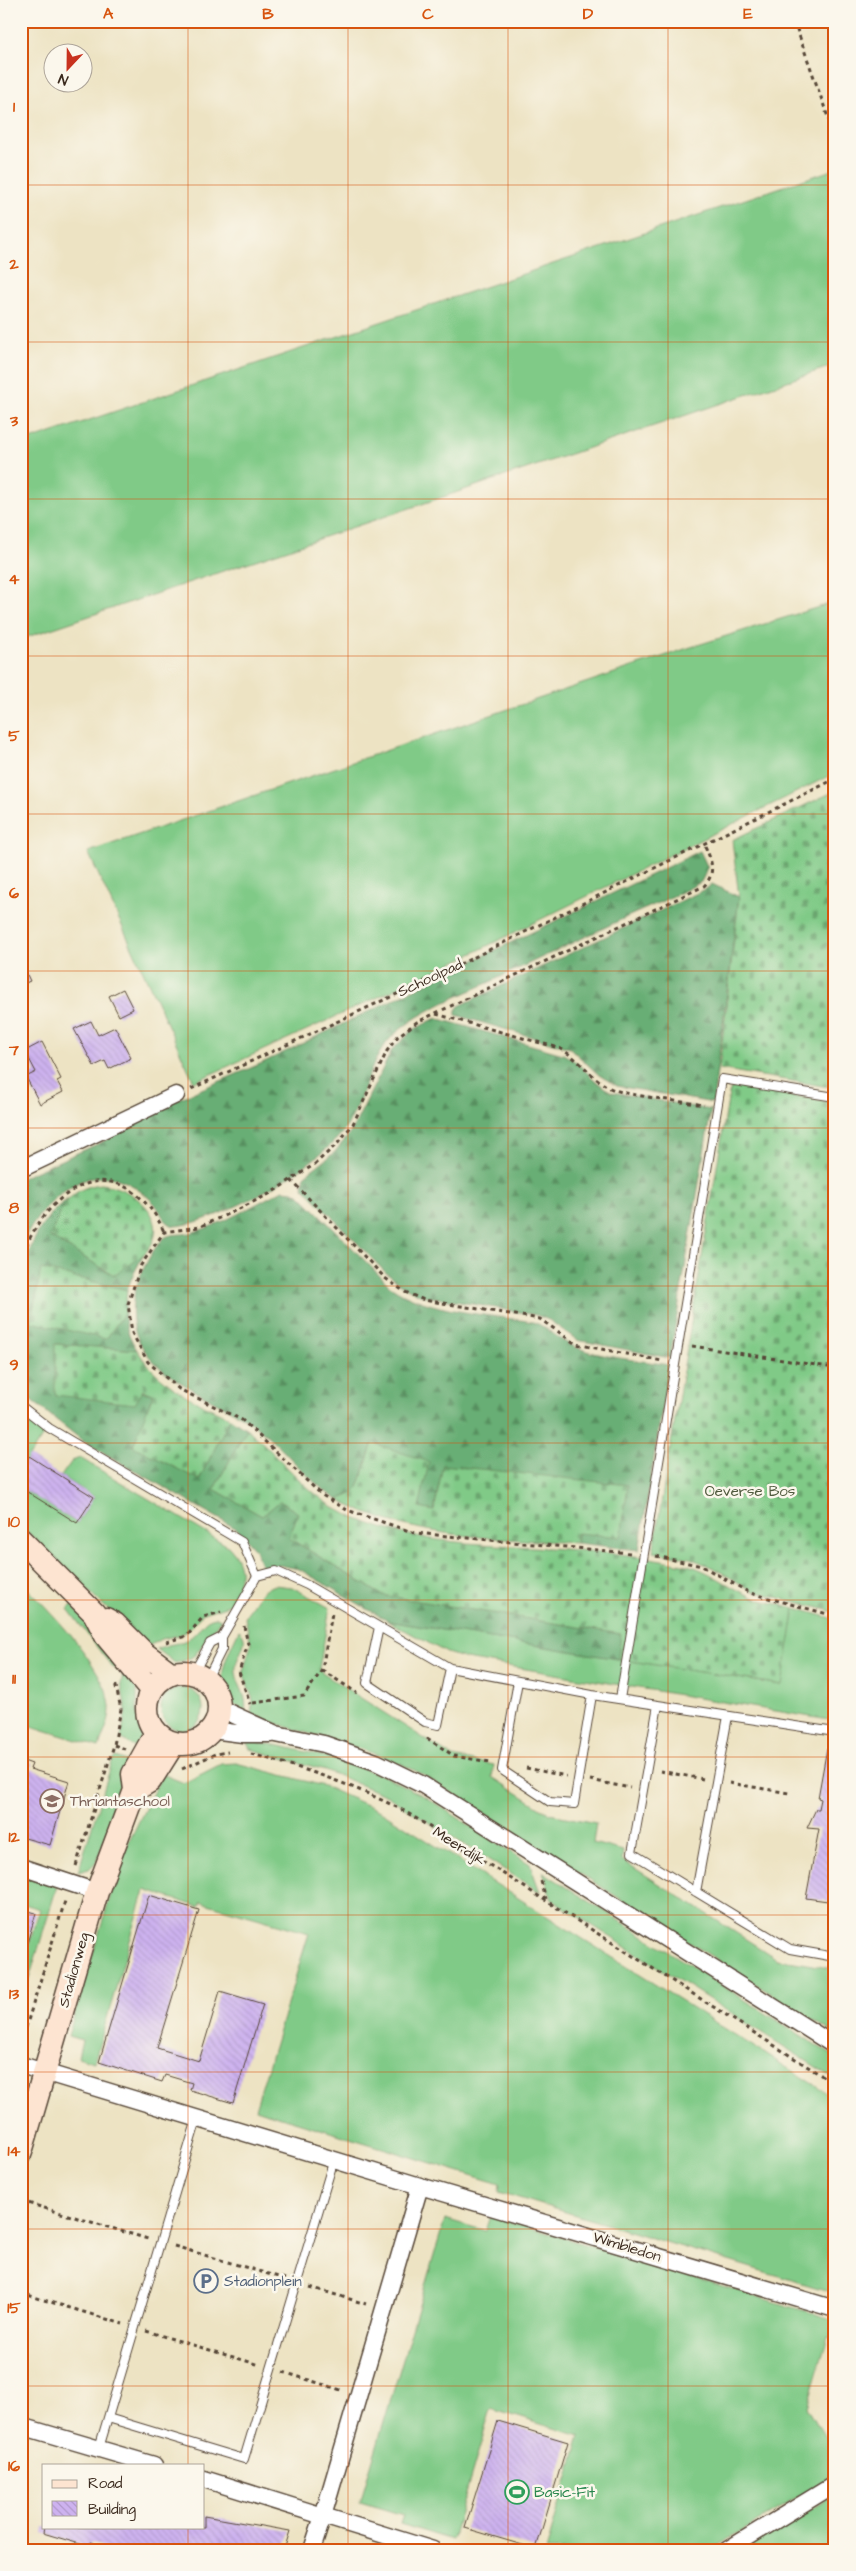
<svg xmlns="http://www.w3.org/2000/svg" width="856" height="2571" viewBox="0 0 856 2571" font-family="'Architects Daughter',sans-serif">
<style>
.grass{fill:#80ca87;stroke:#5e7a52}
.forest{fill:url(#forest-firs);stroke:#526c49}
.cemetery{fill:url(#cemetery-stones);stroke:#5e7a52}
.building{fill:url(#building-back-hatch)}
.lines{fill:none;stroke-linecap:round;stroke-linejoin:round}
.lane-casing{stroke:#564637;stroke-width:10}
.street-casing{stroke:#564637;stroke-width:19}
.secondary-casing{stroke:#564637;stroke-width:25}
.path{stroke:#564637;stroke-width:3;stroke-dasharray:4 4;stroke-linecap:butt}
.lane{stroke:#fff;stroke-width:8}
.street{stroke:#fff;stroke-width:16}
.secondary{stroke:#fde4d1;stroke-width:22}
.grid{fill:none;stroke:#d7540e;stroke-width:1;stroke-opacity:0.55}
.labels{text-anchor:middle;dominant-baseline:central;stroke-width:5;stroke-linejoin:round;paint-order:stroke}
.street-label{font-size:15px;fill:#3b2a1e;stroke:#fbf7ec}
.park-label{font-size:15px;fill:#505a3e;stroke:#fbf7ec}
.education-label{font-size:15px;fill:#785e54;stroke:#fbf7ec;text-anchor:start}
.service-label{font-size:15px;fill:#4e5e75;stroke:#fbf7ec;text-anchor:start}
.leisure-label{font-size:15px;fill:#27864d;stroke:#fbf7ec;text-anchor:start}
.neatline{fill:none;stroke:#d7540e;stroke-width:2}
.grid-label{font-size:16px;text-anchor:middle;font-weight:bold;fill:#d7540e}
</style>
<defs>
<pattern id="forest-firs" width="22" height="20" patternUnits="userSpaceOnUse" patternTransform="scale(1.25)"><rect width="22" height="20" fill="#68ae74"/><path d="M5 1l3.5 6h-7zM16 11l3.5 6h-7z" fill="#578e5f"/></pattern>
<pattern id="cemetery-stones" width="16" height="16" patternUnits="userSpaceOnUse" patternTransform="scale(1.25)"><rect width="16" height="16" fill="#80ca87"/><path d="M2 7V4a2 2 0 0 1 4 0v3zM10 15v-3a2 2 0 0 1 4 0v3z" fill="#6aa46e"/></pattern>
<pattern id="building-back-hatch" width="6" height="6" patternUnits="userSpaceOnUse" patternTransform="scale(1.25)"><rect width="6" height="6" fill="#cdb2ef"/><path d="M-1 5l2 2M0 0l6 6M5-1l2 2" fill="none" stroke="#b199cc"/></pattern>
</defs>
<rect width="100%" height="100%" fill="#fbf7ec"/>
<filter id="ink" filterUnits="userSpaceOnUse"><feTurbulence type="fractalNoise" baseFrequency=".02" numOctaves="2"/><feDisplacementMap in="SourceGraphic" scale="10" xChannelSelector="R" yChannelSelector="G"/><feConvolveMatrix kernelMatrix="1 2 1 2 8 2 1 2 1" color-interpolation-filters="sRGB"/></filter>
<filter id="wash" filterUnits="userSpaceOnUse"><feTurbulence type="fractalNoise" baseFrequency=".0096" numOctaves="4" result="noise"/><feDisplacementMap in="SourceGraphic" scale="20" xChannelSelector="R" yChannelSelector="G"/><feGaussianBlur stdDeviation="1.12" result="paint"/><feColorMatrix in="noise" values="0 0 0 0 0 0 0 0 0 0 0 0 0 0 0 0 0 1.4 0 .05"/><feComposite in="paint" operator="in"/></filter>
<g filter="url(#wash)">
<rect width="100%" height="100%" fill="#ede3c3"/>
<path class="grass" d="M835,169V365L21,639V443Z
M835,602V773L463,958L194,1082L88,852L688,648Z
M21,1414L44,1434L21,1469Z
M80,1458L228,1546C247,1566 241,1584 229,1605L203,1613L189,1630L180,1635L161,1639L147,1647L21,1526V1488L77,1523L94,1497L61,1476L72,1461Z
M21,1583C48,1607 107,1670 110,1706C111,1720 103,1734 99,1747L21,1723Z
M274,1585L292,1587L330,1608L319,1669L322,1673L453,1757L494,1765L492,1777L550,1814L596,1823L593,1843L623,1851L622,1860L777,1959L835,1969V2034L422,1774C365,1745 309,1737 251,1714L253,1700L243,1672L251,1644L245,1618C253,1604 258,1591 274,1585Z
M72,1605L123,1666L117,1669L112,1667L68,1609Z
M795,1608L835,1619V1721L466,1659L447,1653L388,1621L781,1685Z
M216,1617L221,1619L195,1655L189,1659L175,1663L157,1649C168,1643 181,1645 191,1637C202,1629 202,1619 216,1617Z
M239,1630C252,1640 237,1654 236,1666C234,1683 249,1694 245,1711C206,1693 226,1658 239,1630Z
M123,1674L137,1688V1713L142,1736L137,1749L121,1738L126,1710L121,1684Z
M161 1709a21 21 0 1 1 42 0a21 21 0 1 1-42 0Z
M246,1741L276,1745L332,1758L384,1776L424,1796L530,1864L540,1892L387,1796L325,1770L250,1749Z
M116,1757L131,1763L97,1861L89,1869L78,1872L113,1759Z
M236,1763L324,1786L382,1812L835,2098V2293L499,2192L500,2184L255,2109L309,1933L201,1902L199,1907L145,1890L94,2062L78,2057L82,2040L68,2036L123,1854L162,1774L184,1783L221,1764Z
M543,1872L835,2057V2079L552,1900Z
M21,1875L57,1886L21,2006V1970L40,1909L21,1903Z
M491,2216L835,2320V2339L828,2337L807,2407L835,2454V2475L710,2550H546L580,2436L491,2409L452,2540L400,2524L403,2515L360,2502L445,2219L486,2231Z
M835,2495V2550H744Z"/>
<path class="forest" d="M700,851L708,868L701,882C678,895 653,905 629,916C583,938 538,959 492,981C460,996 423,1009 396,1033C369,1056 365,1097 347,1126C323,1164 218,1224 174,1226C161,1221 161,1209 152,1201C147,1196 139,1190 133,1186C86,1156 37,1206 21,1248V1178L102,1142L176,1100L260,1064Z
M712,884L739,897L713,1103L617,1086L599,1075L570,1048L456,1015V1010L459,1006L706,889Z
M436,1018L563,1054C582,1063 593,1083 612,1092L711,1110L670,1358L577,1340L549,1320L536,1315L420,1295L403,1286L386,1273L303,1187L305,1175L334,1153L351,1132L392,1050L413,1030Z
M283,1190L293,1191L300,1195L390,1286C429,1313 487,1314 533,1322C548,1327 558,1340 573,1346C600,1358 640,1360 669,1365L639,1550L576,1543L577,1533L443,1465L434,1511L419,1508L373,1443L358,1488L352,1494L338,1500C305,1480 284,1446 253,1424C205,1390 116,1370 135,1291C140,1274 151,1250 164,1238C171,1233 182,1235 190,1233C223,1225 253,1205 283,1190Z
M67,1199L50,1237L114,1275L145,1252L132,1277L127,1290L41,1270L106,1339L125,1312C124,1326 130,1338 137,1350L56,1344V1369L153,1394L199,1480L230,1418L247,1429L214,1489L262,1516L280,1501L298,1513L289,1538L382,1595L622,1634L618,1659L388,1621L299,1569L279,1565L262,1567L255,1549L237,1529L83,1441L21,1392C21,1326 7,1245 67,1199Z"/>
<path class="cemetery" d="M835,791V1088L719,1069L739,897L732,840Z
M737,1086L835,1103V1612L753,1591L714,1568L690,1558L653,1552L729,1094L731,1089Z
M101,1184C132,1187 175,1219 146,1252C137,1261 124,1268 114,1275L50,1237C62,1209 66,1189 101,1184Z
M41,1269L127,1290L125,1312L106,1339L31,1322Z
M55,1344L137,1350C161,1387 192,1399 230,1418L199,1480L133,1446L153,1394L143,1390L135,1404L55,1395Z
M247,1429C280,1456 305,1493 344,1513C412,1547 489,1543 563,1549C604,1552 647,1556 687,1565C709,1570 727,1586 748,1595C762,1602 780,1604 795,1608L782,1685L618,1659L621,1634L382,1595L289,1538L298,1513L280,1501L262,1516L214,1489Z
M373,1443L429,1462L419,1508L434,1511L443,1465L628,1485L621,1537L577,1533L576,1543C496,1538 410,1539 338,1500L352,1494L358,1488Z"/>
<g id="blocks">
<path class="building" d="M21,962L30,981L21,985Z
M123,989L133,1009L119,1016L109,996Z
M91,1021L98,1035L115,1027L131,1058L109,1069L105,1061L94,1066L74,1029Z
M42,1042L61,1079L57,1081L63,1092L40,1104L26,1077L36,1072L25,1051Z
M29,1456L94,1497L77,1523L21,1488V1468Z
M827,1748L835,1749V1902L806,1898L819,1829L807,1828L816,1809H819L821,1799L818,1798Z
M21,1760L32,1764L30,1769L69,1781L50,1845L21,1837Z
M149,1895L199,1910L157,2048L199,2061L220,1991L263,2004L233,2103L190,2090L192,2083L165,2075L162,2082L99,2062Z
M21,1909L36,1913L22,1960H21Z
M498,2421L568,2442L536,2549L465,2528Z
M204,2516L290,2531L284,2550H112L91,2542L90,2547L43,2533L44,2527H204Z"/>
</g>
</g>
<g filter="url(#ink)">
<use href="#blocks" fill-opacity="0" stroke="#564637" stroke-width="1"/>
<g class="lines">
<g class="lane-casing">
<path id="lane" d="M21,1406L49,1428L242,1542L257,1576
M379,1627L367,1683L425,1722L438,1725L450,1668
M193,1674L210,1643L222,1637L257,1576L276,1571L307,1585L450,1668L592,1695L835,1732
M206,1681L222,1649V1637
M518,1681L502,1770L550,1802L574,1804L592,1695
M620,1699L722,1079L835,1097
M658,1705L632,1853L790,1949L835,1957
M696,1892L728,1716
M108,2418L244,2459L334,2159
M99,2448L197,2119"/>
</g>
<g class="street-casing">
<path id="street" d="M21,1169L176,1095
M219,1708L276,1734L324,1744L376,1762L423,1785L835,2046
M212,1730L243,1734H272
M21,1867L97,1892
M21,2065L420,2186L323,2516L204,2479
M420,2186L835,2309
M21,2426L154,2465
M312,2550L323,2516L433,2550
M727,2550L835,2484"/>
</g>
<g class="secondary-casing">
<path id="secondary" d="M21,1540L94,1613L106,1636L151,1690
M106,1619L115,1624L145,1654L172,1674
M147 1708a36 36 0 1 1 72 0a36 36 0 1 1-72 0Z
M135,1790L150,1781L174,1743
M21,2152L97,1892L135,1790L133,1774L156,1733"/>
</g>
<path class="path" d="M794,21L835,137
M436,1014L559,1048C579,1058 590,1077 610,1088C622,1095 685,1102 704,1105
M191,1089L436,976L835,779
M291,1180L385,1278L405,1292L424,1300L540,1319L576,1344L662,1361
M21,1261C33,1215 86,1156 135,1193C149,1205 157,1215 164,1232
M692,1346L835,1368
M630,1553L415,1533L347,1510L322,1495L242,1420L179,1389L148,1362L132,1333L128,1304L141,1265L164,1232L199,1227L239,1209L271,1193L315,1164L338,1143L353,1124L387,1051L398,1036L417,1022L704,886C717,872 711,859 704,844
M656,1556L702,1566L750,1593L835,1616
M244,1626L248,1644L239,1672L250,1704
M166,1642L187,1636L203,1617L221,1612
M322,1670L357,1693
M253,1703L304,1696L322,1670L332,1613
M427,1738L454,1756L490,1762
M114,1745L125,1749
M251,1754C305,1768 356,1786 406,1812L835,2084
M526,1768L566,1776
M182,1769L215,1754L228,1752
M660,1771L703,1779
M590,1780L630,1788
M729,1783L789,1793
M76,1866L114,1745L121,1709L115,1682
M541,1881L546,1899
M21,2043L65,1901
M21,2201L148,2239
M174,2246L285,2279
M310,2287L366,2304
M21,2293L123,2324
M146,2331L260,2365
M283,2372L341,2390
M21,2490L24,2480"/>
<use href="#lane" class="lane"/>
<use href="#street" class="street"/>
<use href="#secondary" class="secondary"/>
</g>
</g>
<path class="grid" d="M188,21V2465M348,21V2550M508,21V2550M668,21V2550M21,185H835M21,342H835M21,499H835M21,656H835M21,814H835M21,971H835M21,1128H835M21,1286H835M21,1443H835M21,1600H835M21,1757H835M21,1915H835M21,2072H835M21,2229H835M21,2386H835M188,2527V2550"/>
<defs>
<g id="school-ring" transform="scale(1.25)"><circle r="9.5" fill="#fbf7ec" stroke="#8d6e63" stroke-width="1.5"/><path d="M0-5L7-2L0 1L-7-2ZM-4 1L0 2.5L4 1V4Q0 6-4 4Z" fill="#8d6e63"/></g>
<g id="parking-ring" transform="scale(1.25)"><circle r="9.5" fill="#fbf7ec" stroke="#5c6f8a" stroke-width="1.5"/><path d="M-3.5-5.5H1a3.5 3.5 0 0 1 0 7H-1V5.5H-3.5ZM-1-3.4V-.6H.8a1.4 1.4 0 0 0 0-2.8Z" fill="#5c6f8a"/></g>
<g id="stadium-ring" transform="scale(1.25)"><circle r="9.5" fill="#fbf7ec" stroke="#2e9e5b" stroke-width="1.5"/><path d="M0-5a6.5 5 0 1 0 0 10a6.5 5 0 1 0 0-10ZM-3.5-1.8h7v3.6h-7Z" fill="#2e9e5b"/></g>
</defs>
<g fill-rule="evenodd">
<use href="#school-ring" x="52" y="1801"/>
<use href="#parking-ring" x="206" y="2281"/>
<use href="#stadium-ring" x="517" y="2492"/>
</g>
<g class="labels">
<g class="street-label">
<text transform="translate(430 978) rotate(-25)">Schoolpad</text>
<text transform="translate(459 1846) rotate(32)">Meerdijk</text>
<text transform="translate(74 1970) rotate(-74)">Stadionweg</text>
<text transform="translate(627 2247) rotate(17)">Wimbledon</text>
</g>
<g class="park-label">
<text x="750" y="1491">Oeverse Bos</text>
</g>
<g class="education-label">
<text x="70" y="1801">Thriantaschool</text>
</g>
<g class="service-label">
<text x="224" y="2281">Stadionplein</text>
</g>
<g class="leisure-label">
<text x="534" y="2492">Basic-Fit</text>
</g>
</g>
<rect width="856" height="2571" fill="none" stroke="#fbf7ec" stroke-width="55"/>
<rect x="42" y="2464" width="162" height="65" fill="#fbf7ec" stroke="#aea59a"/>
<rect x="52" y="2480" width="25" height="8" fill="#fde4d1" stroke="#aea59a"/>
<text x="88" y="2488" font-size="15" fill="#3b2a1e">Road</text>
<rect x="52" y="2501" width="25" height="15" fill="url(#building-back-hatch)" stroke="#aea59a"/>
<text x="88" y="2514" font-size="15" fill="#3b2a1e">Building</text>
<g transform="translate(68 68) rotate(202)"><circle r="24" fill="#fbf7ec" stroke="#aea59a"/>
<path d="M0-4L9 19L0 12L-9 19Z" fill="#c8321e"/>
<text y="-8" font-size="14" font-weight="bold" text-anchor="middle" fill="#3b2a1e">N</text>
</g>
<rect x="28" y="28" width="800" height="2516" class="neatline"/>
<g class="grid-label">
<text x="108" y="19">A</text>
<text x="268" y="19">B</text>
<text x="428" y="19">C</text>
<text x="588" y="19">D</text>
<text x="748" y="19">E</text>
<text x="14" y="112">1</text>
<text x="14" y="269">2</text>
<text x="14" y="426">3</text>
<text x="14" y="584">4</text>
<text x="14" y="741">5</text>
<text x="14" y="898">6</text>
<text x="14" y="1055">7</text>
<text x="14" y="1213">8</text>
<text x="14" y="1370">9</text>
<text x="14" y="1527">10</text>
<text x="14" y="1684">11</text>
<text x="14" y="1842">12</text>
<text x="14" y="1999">13</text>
<text x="14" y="2156">14</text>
<text x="14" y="2313">15</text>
<text x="14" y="2471">16</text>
</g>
</svg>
